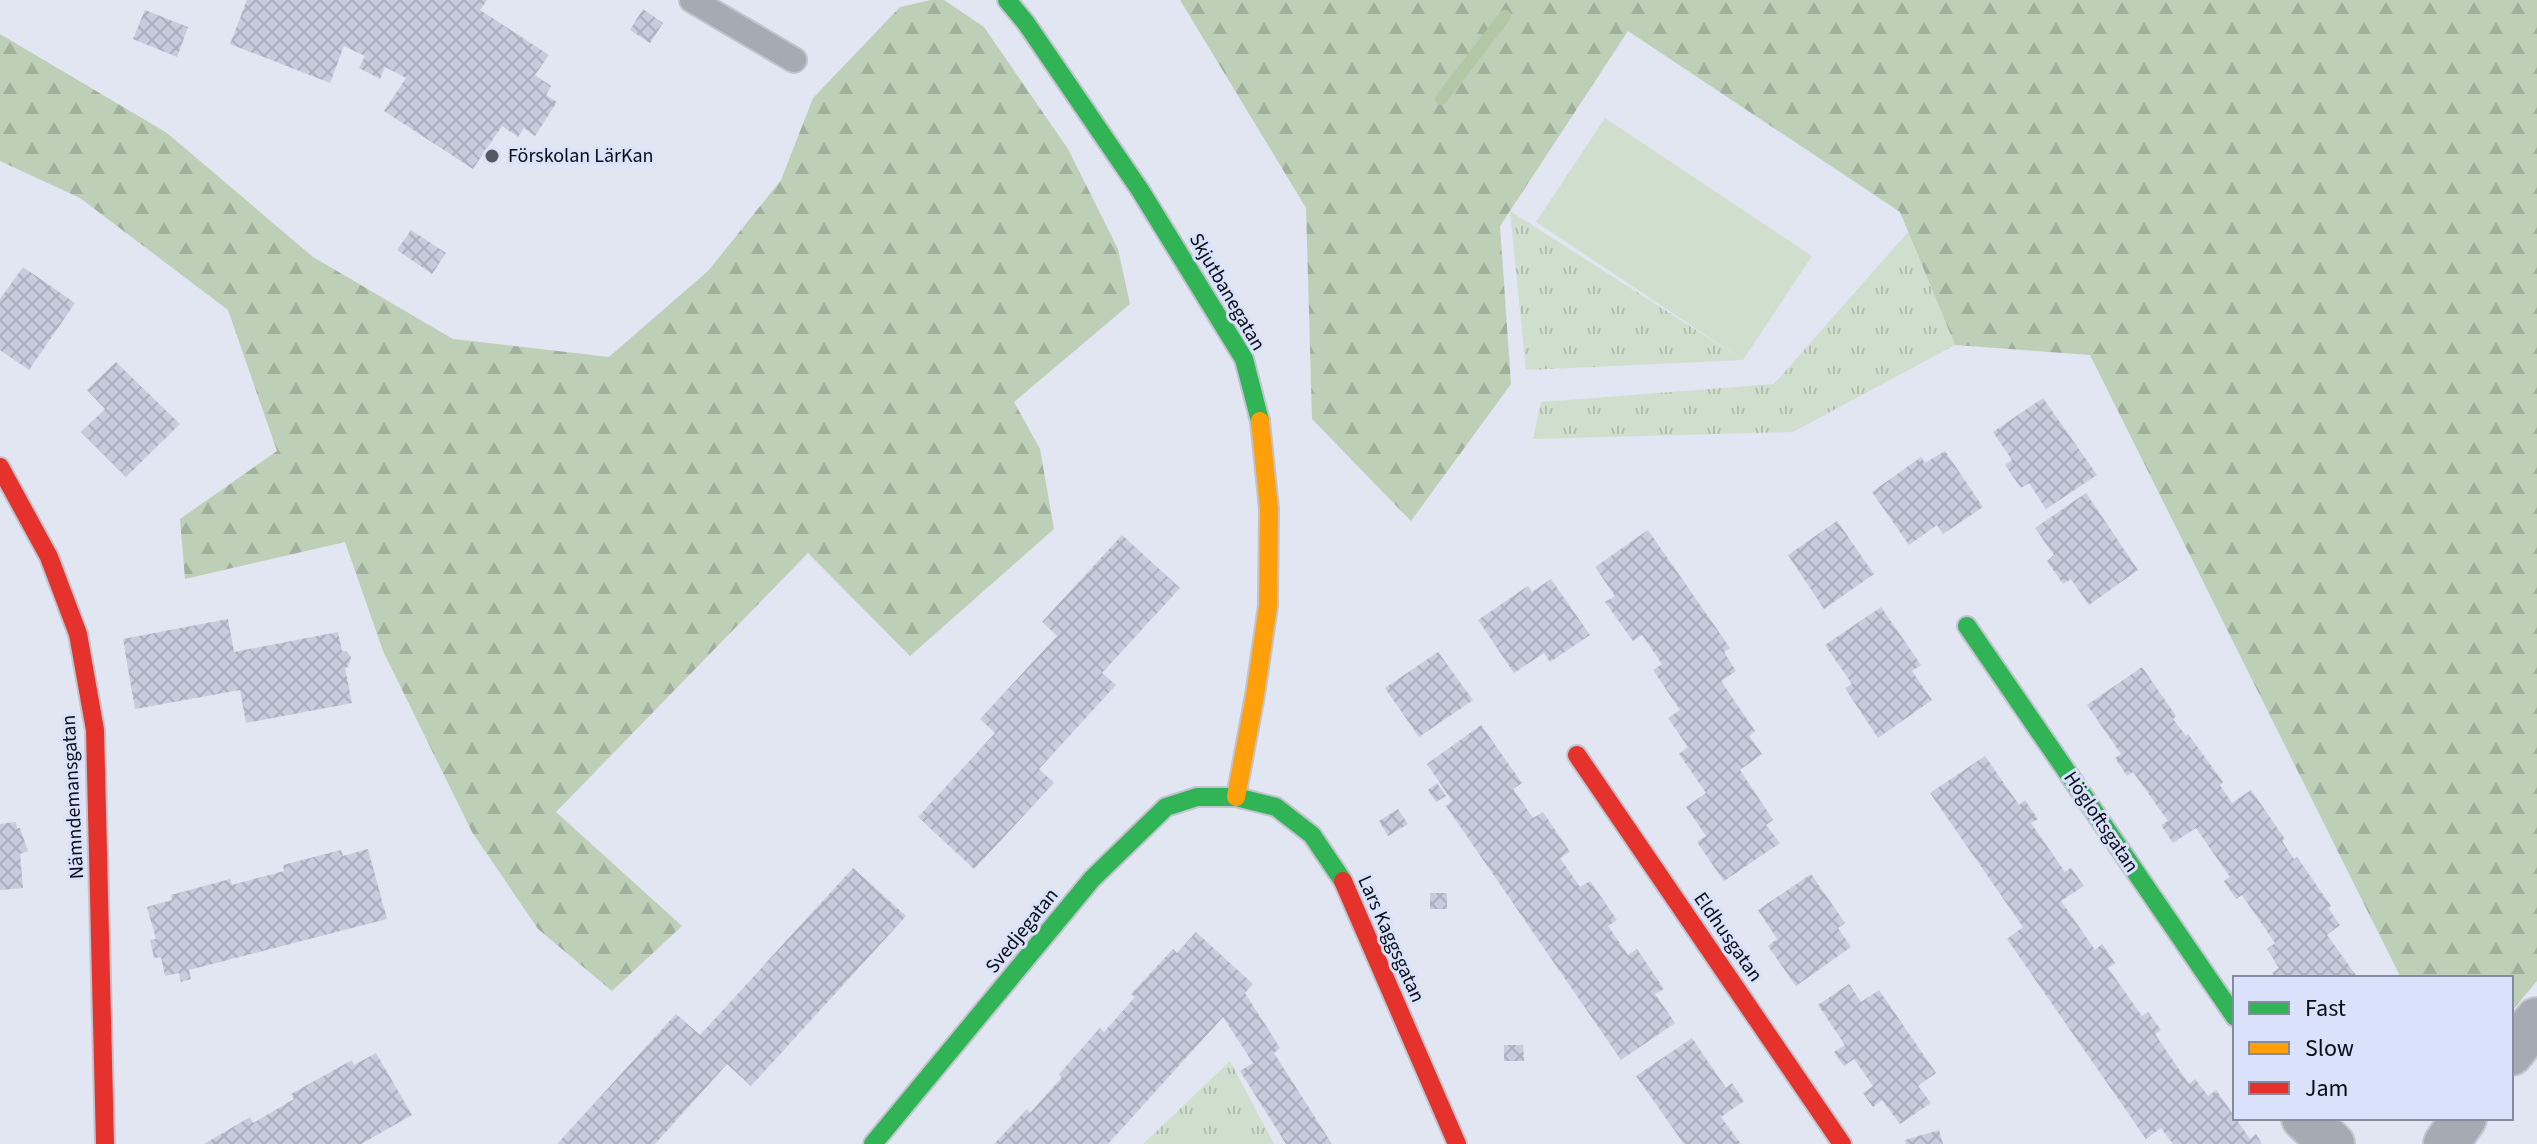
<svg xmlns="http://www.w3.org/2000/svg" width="2537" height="1144" viewBox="0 0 2537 1144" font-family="'Source Sans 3',sans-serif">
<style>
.grass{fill:url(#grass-tufts)}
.forest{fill:url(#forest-firs)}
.pitch{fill:#d0dece}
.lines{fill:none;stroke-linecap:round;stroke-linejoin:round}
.stream{stroke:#b2c7a5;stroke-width:12}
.building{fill:url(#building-cross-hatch)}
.lane-casing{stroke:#c0c4cd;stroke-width:28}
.street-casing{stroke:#c0c4cd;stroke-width:48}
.fast-casing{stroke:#c0c4cd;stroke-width:22}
.slow-casing{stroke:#c0c4cd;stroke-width:22}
.jam-casing{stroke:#c0c4cd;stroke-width:22}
.lane{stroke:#a6aab2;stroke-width:24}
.street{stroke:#a6aab2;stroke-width:44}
.fast{stroke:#30b455;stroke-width:18}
.slow{stroke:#ff9f0a;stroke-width:18}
.jam{stroke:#e5322d;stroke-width:18}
.poi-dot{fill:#545862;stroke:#d9e2fa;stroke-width:3}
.labels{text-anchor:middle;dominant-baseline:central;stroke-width:6;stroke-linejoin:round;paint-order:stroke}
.poi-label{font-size:20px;fill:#080b14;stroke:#d9e2fa;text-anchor:start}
.street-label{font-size:20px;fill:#080b14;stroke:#d9e2fa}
</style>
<defs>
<pattern id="grass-tufts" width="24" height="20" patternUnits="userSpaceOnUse" patternTransform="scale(2)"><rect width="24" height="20" fill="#d0dece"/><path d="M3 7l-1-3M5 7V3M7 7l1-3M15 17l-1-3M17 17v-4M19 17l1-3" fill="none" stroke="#b1bdb0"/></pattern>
<pattern id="forest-firs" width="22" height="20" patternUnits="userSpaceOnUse" patternTransform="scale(2)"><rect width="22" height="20" fill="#bdcfb7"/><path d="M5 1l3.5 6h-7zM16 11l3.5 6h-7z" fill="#a1b09c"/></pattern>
<pattern id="building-cross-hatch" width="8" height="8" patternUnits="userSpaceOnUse" patternTransform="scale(2)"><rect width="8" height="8" fill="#c6ccdc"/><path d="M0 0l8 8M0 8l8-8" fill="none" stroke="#a9aebc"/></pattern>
</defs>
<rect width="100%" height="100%" fill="#e1e6f2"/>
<path class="grass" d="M1510,211L1743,360L1526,370Z
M1908,232L1955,345L1793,432L1533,439L1541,402L1774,384Z
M1230,1061L1274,1144H1143Z"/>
<path class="forest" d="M931,0H944L984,27L1068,149L1118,249L1130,304L1014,402L1040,449L1054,529L910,656L808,553L556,812L682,926L612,991L538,929L472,832L383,651L345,542L185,579L180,519L277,451L228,310L80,198L0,161V34L167,133L313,257L453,339L609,357L709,270L781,180L813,98L900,7Z
M1180,0H2537V981L2511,1012V978H2401L2090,355L1955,345L1900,212L1628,31L1500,226L1511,384L1411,521L1312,419L1306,208Z"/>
<path class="pitch" d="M1605,118L1812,256L1743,360L1536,222Z"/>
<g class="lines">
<path class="stream" d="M1441,99L1505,16"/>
</g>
<path class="building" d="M247,0H487L480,10L549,55L535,75L551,86L546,95L557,102L535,136L524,128L518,137L502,126L473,169L384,111L406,78L385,67L380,79L359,68L365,56L344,46L330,83L230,44Z
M643,9L663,23L650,43L630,30Z
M145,10L188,27L177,57L133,39Z
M411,230L446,253L432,274L397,250Z
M23,267L75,303L29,370L0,350V299Z
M116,362L180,424L126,477L81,432L105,409L87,390Z
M2043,398L2097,475L2046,509L2029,483L2021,488L2005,465L2012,460L1993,432Z
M1945,451L1983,507L1943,534L1937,525L1909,545L1872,492L1921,457L1925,463Z
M2086,493L2138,570L2089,605L2071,579L2063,584L2047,561L2054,555L2035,528Z
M1837,521L1874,574L1824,609L1788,555Z
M1648,530L1730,648L1724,652L1736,671L1721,681L1755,731L1749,736L1762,754L1740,770L1773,820L1766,825L1780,843L1724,881L1697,842L1706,836L1686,807L1706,793L1679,754L1688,747L1668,718L1680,710L1653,670L1662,664L1642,635L1633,641L1605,602L1615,596L1595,567Z
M1122,535L1180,588L1102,673L1116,685L1039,769L1054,783L974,869L918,817L995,733L980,719L1057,636L1042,622Z
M1551,579L1590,635L1550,662L1544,653L1514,673L1478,620L1528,586L1532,592Z
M1881,607L1921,665L1912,671L1932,700L1878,738L1845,688L1852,684L1825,645Z
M228,619L234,652L338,632L342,651H346L351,657L348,667L345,668L352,703L246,723L240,690L135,709L123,639Z
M1438,652L1473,700L1419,737L1385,688Z
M2142,667L2176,716L2173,719L2186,736L2188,734L2223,782L2220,785L2232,803L2251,790L2285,839L2282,841L2294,859L2297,857L2331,906L2328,908L2340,925L2327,935L2358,978H2276L2272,973L2279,968L2267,949L2275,943L2242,895L2236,899L2224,881L2230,877L2196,828L2173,843L2161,825L2168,821L2133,772L2127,776L2115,758L2121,754L2087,705Z
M1481,725L1522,783L1513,789L1533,818L1543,812L1570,852L1560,858L1580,887L1590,881L1617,920L1608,926L1628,955L1637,949L1664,989L1655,994L1675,1023L1621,1060L1446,806L1452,801L1427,764Z
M1985,756L2019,805L2025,800L2038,819L2031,823L2065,872L2071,868L2084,886L2061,901L2095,950L2102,944L2115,963L2108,968L2142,1016L2148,1012L2161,1030L2155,1034L2189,1084L2195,1079L2208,1096L2216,1090L2250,1139L2256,1134L2262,1144H2173L2161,1128L2146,1139L2007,939L2023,927L1930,793Z
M1437,783L1446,796L1436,802L1428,790Z
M1398,809L1408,824L1388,836L1379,821Z
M16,822L17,828H20L28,851L20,854L23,888L0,890V824Z
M368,849L387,919L189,970L191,979L181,982L179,973L165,976L161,957L154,958L150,940L156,939L147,907L172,900L171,895L230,879L232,885L284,871L283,865L341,850L343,856Z
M853,868L906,916L751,1086L727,1064L655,1144H557L676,1014L700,1035Z
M1811,874L1845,923L1838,928L1851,947L1796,986L1768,946L1777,939L1758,910Z
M1430,893H1447V909H1430Z
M1196,932L1253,984L1245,993L1280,1048L1274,1053L1332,1144H1286L1240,1071L1253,1063L1223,1017L1108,1144H994L1027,1109L1030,1113L1062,1077L1059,1074L1100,1028L1104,1032L1135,997L1131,994L1173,949L1177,953Z
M1849,984L1861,1002L1879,990L1936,1073L1918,1086L1931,1103L1900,1124L1882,1100L1873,1107L1863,1093L1873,1086L1854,1059L1844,1066L1834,1052L1845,1045L1818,1005Z
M1692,1038L1726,1088L1732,1083L1744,1101L1721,1117L1741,1144H1684L1636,1076Z
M1504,1045H1523L1524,1061H1504Z
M376,1053L412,1115L361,1144H204L250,1117L253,1123L294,1099L291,1094L352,1060L354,1065Z
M1939,1130L1943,1144H1906L1905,1140Z"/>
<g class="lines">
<g class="lane-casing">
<path id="lane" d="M692,0L794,60"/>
</g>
<g class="street-casing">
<path id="street" d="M2511,1053L2537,1020
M2304,1118L2332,1144
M2446,1144L2464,1118"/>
</g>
<g class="fast-casing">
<path id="fast" d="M1007,0L1026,23L1140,190L1244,359L1260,421
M1967,626L2235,1017
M873,1144L1092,879L1166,807L1197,797H1236L1276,807L1312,835L1343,881"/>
</g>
<g class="slow-casing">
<path id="slow" d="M1236,797L1255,695L1268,606L1269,509L1260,421"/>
</g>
<g class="jam-casing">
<path id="jam" d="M0,467L49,557L78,634L95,730L105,1144
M1577,755L1842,1144
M1343,881L1457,1144"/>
</g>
<use href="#lane" class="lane"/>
<use href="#street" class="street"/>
<use href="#fast" class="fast"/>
<use href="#slow" class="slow"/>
<use href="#jam" class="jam"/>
</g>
<circle class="poi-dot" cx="492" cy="156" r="8"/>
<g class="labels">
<g class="poi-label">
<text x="508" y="156">Förskolan LärKan</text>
</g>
<g class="street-label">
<text transform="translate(1227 292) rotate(60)">Skjutbanegatan</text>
<text transform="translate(73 797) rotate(-93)">Nämndemansgatan</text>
<text transform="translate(2101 822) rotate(56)">Högloftsgatan</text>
<text transform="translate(1022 931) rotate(-51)">Svedjegatan</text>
<text transform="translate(1728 937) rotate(55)">Eldhusgatan</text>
<text transform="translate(1391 939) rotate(66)">Lars Kaggsgatan</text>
</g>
</g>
<rect x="2233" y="976" width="280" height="144" fill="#d9e2fa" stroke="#858c9e" stroke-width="2"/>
<rect x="2249" y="1002" width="40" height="12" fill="#30b455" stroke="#858c9e" stroke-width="2"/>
<text x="2305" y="1016" font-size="24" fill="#080b14">Fast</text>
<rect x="2249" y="1042" width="40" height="12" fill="#ff9f0a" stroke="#858c9e" stroke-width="2"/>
<text x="2305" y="1056" font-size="24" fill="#080b14">Slow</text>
<rect x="2249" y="1082" width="40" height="12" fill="#e5322d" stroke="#858c9e" stroke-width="2"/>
<text x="2305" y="1096" font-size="24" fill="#080b14">Jam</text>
</svg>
